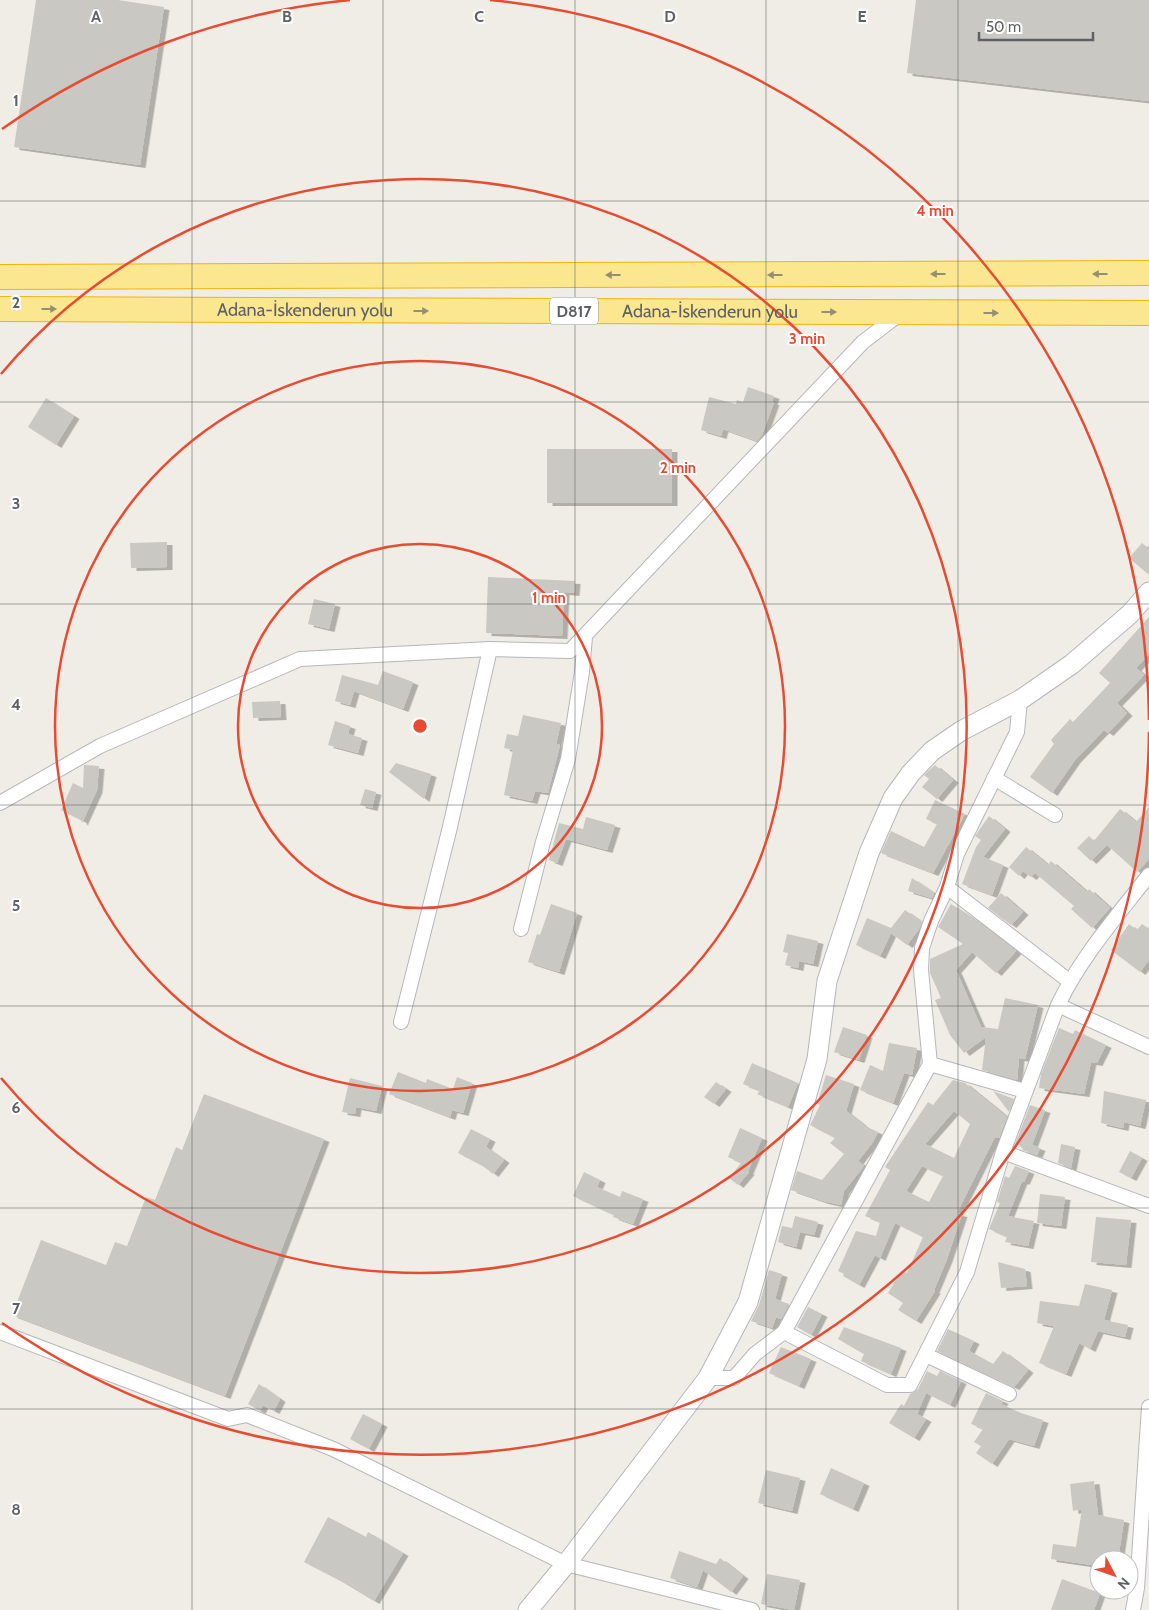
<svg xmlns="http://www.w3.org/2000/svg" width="1149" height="1610" viewBox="0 0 1149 1610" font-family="Cabin,sans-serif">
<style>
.building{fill:#cac8c2;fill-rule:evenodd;filter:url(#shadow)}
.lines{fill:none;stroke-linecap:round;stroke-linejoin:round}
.street-casing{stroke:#b5b7bb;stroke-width:16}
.secondary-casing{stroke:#b4b7bc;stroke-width:21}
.highway-casing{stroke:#f1b503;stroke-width:26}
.street{stroke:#fff;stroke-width:14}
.secondary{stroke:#fff;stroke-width:19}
.highway{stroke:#fbe78f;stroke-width:24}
.oneway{fill:#948f74}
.grid{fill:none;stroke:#5d6065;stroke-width:1;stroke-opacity:0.55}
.ring{fill:none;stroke:#e74c33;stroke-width:2.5}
.labels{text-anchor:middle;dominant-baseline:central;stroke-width:4;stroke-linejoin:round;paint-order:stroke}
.shield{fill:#fff;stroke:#8e9093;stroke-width:1}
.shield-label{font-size:16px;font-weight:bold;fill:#5d6065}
.street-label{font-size:18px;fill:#5d6065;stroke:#fff}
.grid-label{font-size:16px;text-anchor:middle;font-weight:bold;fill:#5d6065;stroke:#fff;stroke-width:4;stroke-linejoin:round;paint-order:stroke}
.centre{fill:#e74c33;stroke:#fff;stroke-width:2.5}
.ring-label{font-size:15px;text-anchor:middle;font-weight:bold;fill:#e74c33;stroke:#fff;stroke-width:4;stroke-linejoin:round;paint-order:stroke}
</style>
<defs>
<filter id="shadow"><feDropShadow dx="5.5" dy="3" stdDeviation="0" flood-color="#0004"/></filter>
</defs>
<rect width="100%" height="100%" fill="#efede5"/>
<path class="building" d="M36,0H118L164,7L140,165L14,147Z
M916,0H1149V101L907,73Z
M748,387L774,396L772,402H774L762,435L757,441L723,429L721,436L701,430L709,397L736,404L737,400L743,402Z
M46,398L74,416L56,445L28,427Z
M547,449H672V503H547Z
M167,542V567L131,568L130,543Z
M1142,543L1149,549V575L1129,558Z
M488,577L575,581L574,593L564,592L562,636L486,633Z
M314,599L335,604L329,629L308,624Z
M1149,617V654L1136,668L1144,675L1117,703L1127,713L1108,733L1104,730L1075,760L1052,793L1030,777L1054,744L1051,740L1070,719L1073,722L1110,683L1099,673Z
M383,671L413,682L403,709L354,691L350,705L335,701L342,675L378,685Z
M280,701L281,717L253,718L252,702Z
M523,715L561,723L556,744L560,745L548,793L535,791L532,801L504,795L513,750L504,748L507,734L518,736Z
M335,721L350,726L348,734L362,738L358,753L328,745Z
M396,763L431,774L424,799L389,772Z
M84,765L99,766L97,790L82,823L81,820L61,810L73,783L83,788Z
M935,765L953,780L937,799L922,787L929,779L924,775Z
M365,789L376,792L372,808L360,805Z
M935,800L965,814L933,873L881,853L891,831L924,847L937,824L926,819Z
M1149,807V859L1137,872L1107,845L1091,861L1077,848L1089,836L1094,841L1120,809L1136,822Z
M989,816L1005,829L983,857L1003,865L992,895L962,884L976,847L981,840L975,836Z
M586,817L615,825L607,850L566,839L557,863L549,860L559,823L583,829Z
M1026,847L1048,865L1051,861L1087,892L1089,889L1110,908L1092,928L1071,909L1074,906L1035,873L1031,877L1023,871L1019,876L1009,867Z
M912,878L934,893L932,898L908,891Z
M1001,893L1023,912L1011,925L988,908Z
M551,904L577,913L559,972L528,962L537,934L540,935Z
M951,904L973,918L1016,951L996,973L972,952L956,970L981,1027L998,1029L1005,998L1038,1005L1025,1059L1019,1058L1017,1080L982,1070L986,1037L964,1053L950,1035L935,1000L941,998L930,973V959L963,944L938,927Z
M905,910L922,922L919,929L907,945L891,933L880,956L856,945L867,918L891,928Z
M1129,924L1137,930L1142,924L1149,929V960L1140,972L1111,950Z
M787,934L818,941L813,964L799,961L798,968L785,965L788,953L783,952Z
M843,1027L867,1035L859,1060L834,1052Z
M1059,1028L1073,1034L1075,1030L1106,1045L1097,1063L1091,1062L1084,1094L1039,1088L1041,1074Z
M889,1043L917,1048L912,1075L904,1073L893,1103L860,1090L870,1065L883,1071Z
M752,1063L798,1083L788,1107L757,1094L760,1091L743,1084Z
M398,1072L426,1083L427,1079L453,1089L457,1077L472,1083L463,1113L452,1110L450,1117L389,1094Z
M826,1075L854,1084L846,1111L865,1126L878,1132L873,1142L858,1161L864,1166L844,1191L841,1205L823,1201L791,1190L797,1171L822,1180L844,1154L830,1143L835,1138L810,1125L820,1105L817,1104Z
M350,1078L382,1086L376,1111L356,1107L355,1114L342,1112Z
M953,1080L965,1083L1007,1117L999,1138L995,1137L957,1213L962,1214L947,1259L934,1290L935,1291L916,1321L898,1310L903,1303L888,1293L902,1270L907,1273L923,1237L895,1223L880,1258L875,1255L859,1285L843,1276L844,1274L838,1271L856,1231L876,1236L880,1222L865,1216L890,1170L885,1167L928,1102L933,1105ZM954,1111L970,1124L954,1158L925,1144ZM922,1166L943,1176L929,1202L906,1191Z
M716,1082L726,1089L714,1104L704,1097Z
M993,1091L1014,1099L1009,1112Z
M1104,1091L1146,1100L1140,1126L1124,1122L1123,1128L1101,1123Z
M204,1094L324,1139L225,1396L12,1315L41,1240L106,1265L115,1242L127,1246L146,1197L155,1200L176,1147L182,1150Z
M1030,1105L1045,1110L1032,1145L1040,1148L1037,1155L1022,1150L1024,1147L1015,1144Z
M740,1128L762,1138L748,1171L749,1172L738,1185L729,1178L741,1163L728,1157Z
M471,1129L490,1139L486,1147L504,1160L493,1174L483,1166L458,1153Z
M1061,1144L1075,1147L1071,1168L1058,1163Z
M1130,1151L1142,1158L1131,1178L1119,1172Z
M1015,1166L1029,1171L1024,1182L1022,1181L1008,1216L1034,1221L1028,1246L1005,1242L1007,1237L989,1229L1000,1203L997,1202L1005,1176L1009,1178Z
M584,1172L600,1180L597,1187L620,1197L622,1191L643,1199L633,1224L613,1217L614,1215L573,1196Z
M1040,1194L1065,1197L1061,1226L1037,1223Z
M795,1216L818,1222L814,1235L800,1232L796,1247L778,1242L782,1226L792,1228Z
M1096,1217L1131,1220L1126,1265L1091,1262Z
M998,1262L1025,1269L1027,1286L1001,1288Z
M769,1270L782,1274L775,1299L789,1304L781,1319L776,1317L772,1328L751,1321L759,1305Z
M1085,1284L1112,1290L1104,1320L1128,1325L1125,1337L1098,1331L1090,1349L1079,1343L1066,1374L1039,1363L1054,1326L1037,1323L1040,1301L1079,1306Z
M808,1307L822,1314L811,1335L797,1327Z
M844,1327L901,1348L891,1374L861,1361L864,1354L838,1339Z
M948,1329L974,1341L969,1351L993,1364L1003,1351L1028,1370L1014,1387L937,1351Z
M781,1347L811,1359L799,1386L769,1373Z
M927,1371L937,1376L940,1371L961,1381L950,1405L926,1393L917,1414L926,1419L914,1438L889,1423L901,1404L904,1406L910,1394L918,1389Z
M259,1384L280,1399L274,1411L263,1405L260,1411L248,1404Z
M986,1393L1003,1401L1001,1404L1021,1413L1043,1420L1034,1446L1009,1439L992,1464L976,1453L981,1446L974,1442L983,1429L971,1424Z
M363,1414L382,1424L369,1449L350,1439Z
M831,1468L864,1483L853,1509L820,1494Z
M766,1470L800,1478L792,1511L758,1503Z
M1094,1481L1098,1515L1124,1520L1118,1560H1099V1566L1051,1559L1053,1544L1076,1547L1082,1509L1073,1511L1070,1484Z
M328,1517L366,1537L368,1532L403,1553L374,1601L339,1580L304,1562Z
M679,1551L716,1564L720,1558L743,1576L731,1592L703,1570L697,1587L670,1578Z
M767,1574L800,1580L794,1610L761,1604Z
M1062,1579L1100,1593L1094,1610H1051Z"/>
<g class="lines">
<g class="street-casing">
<path id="street" d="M994,778L1055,815
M0,803L100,746L300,659L490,649L570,651L863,342L901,313
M947,887L1069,981
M521,929L543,842L568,759L582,672L585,637
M1058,1005L1149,1047
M401,1022L450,827L490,649
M930,1064L1025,1091
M1003,1152L1149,1206
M0,1332L228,1419L247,1415L333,1449L566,1564L752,1610
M784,1332L887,1385H910L967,1272L1003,1152L1058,1005C1081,957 1117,916 1149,875
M926,1355L1009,1394
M708,1378H734L755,1354L784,1332L930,1064L921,970L922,948L931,921L947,887L957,854L1017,732L1020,700
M1133,1610L1137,1588L1149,1407"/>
</g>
<g class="secondary-casing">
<path id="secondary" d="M528,1610L566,1564L708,1378L748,1302L817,1059L827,981L869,853L893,798L911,773L932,751L961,731L1020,700L1072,664L1130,614L1149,592"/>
</g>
<g class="highway-casing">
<g id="highway">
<path d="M0,277L1149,273"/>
<path id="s1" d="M0,309L1149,313"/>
</g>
</g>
<use href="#street" class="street"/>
<use href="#secondary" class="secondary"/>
<use href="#highway" class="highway"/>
</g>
<defs><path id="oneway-solid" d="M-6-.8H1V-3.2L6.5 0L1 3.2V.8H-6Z" transform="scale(1.25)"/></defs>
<g class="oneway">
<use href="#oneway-solid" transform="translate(938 274) rotate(180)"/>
<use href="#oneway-solid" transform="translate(1100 274) rotate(180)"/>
<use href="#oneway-solid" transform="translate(613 275) rotate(180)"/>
<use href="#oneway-solid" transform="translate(775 275) rotate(180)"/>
<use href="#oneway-solid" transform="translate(49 309)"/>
<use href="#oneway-solid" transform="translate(421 311)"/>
<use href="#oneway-solid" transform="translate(829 312)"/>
<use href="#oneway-solid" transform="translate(991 313)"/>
</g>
<path class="grid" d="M192,0V1610M383,0V1610M575,0V1610M766,0V1610M958,0V1610M0,201H1149M0,402H1149M0,604H1149M0,805H1149M0,1006H1149M0,1208H1149M0,1409H1149"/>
<g class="ring">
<circle cx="420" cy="726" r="182"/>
<circle cx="420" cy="726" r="365"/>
<path d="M1 374A547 547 0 1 1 1 1078"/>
<path d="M1149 732A729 729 0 0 1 2 1323M2 129A729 729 0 0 1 350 0M490 0A729 729 0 0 1 1149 720"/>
</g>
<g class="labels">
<rect class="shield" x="550" y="297.5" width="48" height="27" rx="4"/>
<g class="shield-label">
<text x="574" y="311">D817</text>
</g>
<g class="street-label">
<text stroke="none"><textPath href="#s1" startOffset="305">Adana-İskenderun yolu</textPath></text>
<text stroke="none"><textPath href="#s1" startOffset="710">Adana-İskenderun yolu</textPath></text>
</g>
</g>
<g class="grid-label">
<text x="96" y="22">A</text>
<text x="287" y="22">B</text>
<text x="479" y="22">C</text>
<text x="670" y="22">D</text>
<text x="862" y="22">E</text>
<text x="16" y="106">1</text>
<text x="16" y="308">2</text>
<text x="16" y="509">3</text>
<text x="16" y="710">4</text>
<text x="16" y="911">5</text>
<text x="16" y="1113">6</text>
<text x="16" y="1314">7</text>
<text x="16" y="1515">8</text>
</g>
<circle cx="420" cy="726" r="8" class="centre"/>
<g class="ring-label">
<text x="935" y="216">4 min</text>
<text x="807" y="344">3 min</text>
<text x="678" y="473">2 min</text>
<text x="549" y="603">1 min</text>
</g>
<g transform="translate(1114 1575) rotate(131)"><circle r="24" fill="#ffffff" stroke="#bebfc1"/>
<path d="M0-4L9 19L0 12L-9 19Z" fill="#e74c33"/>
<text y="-8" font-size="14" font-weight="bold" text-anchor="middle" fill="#5d6065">N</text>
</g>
<path d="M979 32v8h114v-8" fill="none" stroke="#5d6065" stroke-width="2.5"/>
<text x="986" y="32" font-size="15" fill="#5d6065" stroke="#ffffff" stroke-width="4" paint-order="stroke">50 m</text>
</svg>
